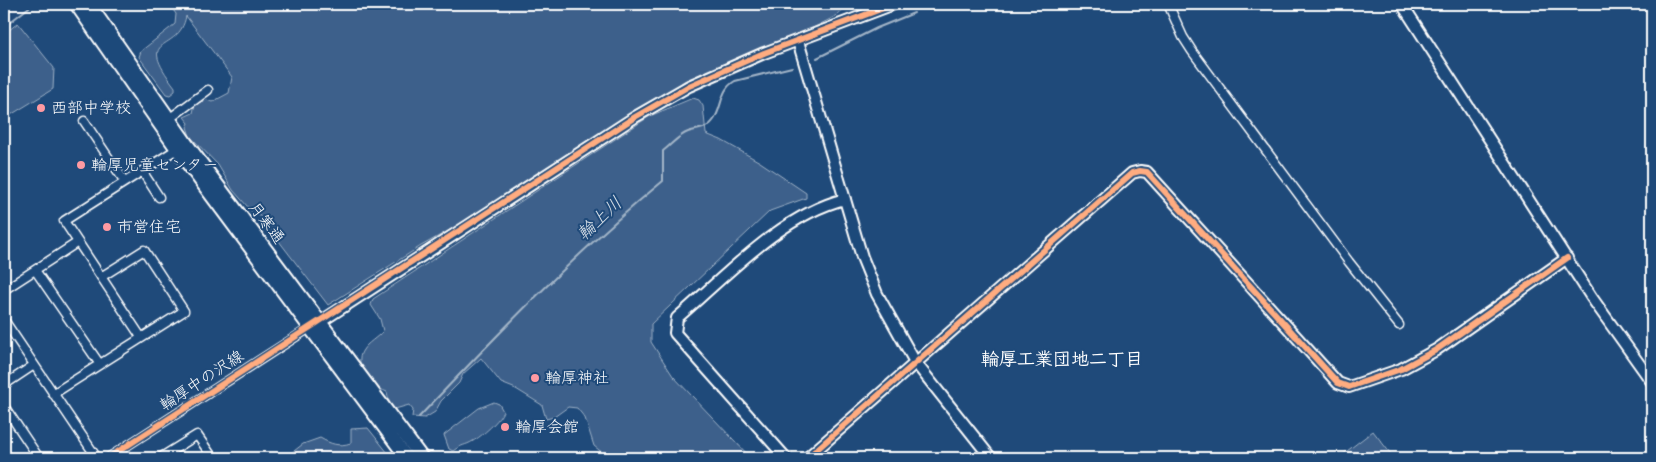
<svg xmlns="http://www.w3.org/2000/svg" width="1656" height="462" viewBox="0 0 1656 462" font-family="Mynerve,'Klee One',sans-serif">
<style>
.green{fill:#3c618b;stroke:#9eb0c5}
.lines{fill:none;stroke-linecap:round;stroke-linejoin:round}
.stream{stroke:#a3b5c8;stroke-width:2}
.minor-casing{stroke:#fff;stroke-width:11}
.tertiary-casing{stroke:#fff;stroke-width:14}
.trunk-casing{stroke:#fff;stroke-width:16}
.minor{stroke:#1f4a7a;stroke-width:8}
.tertiary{stroke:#1f4a7a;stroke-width:10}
.trunk{stroke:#1f4a7a;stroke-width:12}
.cycleway-casing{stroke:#1f4a7a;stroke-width:9}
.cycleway{stroke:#ffac80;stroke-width:6}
.poi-dot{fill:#ff9aa2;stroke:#1f4a7a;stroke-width:2}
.labels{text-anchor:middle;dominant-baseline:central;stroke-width:4;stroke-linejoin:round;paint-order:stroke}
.poi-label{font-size:16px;fill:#fff;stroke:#1f4a7a;text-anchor:start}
.street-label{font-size:16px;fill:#fff;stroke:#1f4a7a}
.water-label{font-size:18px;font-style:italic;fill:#d8e0e8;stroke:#1f4a7a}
.neighbourhood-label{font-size:18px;font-weight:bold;fill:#fff;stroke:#1f4a7a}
</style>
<rect width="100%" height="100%" fill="#1f4a7a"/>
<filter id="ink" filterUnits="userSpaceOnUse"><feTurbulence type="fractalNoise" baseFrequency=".02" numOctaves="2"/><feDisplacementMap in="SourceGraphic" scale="10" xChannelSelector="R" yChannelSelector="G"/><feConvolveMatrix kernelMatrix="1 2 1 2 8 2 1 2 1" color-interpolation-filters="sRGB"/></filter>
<g filter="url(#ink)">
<path class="green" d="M169,4H849L836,16L809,30L684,81L651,106L629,118L626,117L616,125L499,198V200L491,207L421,246L328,305L259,215H255L233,190L218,165L190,136L187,127L189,123L184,117L193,113L195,104L207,100L212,102L229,93L232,77L186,16C179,55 133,32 175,87V91L170,95L166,94L139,57L141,51L175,24L176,14Z
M18,23L54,68L53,89L4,119V34Z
M693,98L699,100L703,106L706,134L721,140L760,162L806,193V198L770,211L651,324V342L673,376L751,458H604V454L594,446L585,418L577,408L568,407L554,417L546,419L542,405L516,389L501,383L481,358L463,374L459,383L441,401L435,412L425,418L412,417L413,410L409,405L395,409L390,406L387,392C383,390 376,388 373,385C364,377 355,361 363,350C367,343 377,338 383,331L380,319L371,305L373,299L650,116Z
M494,402L499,404L503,411C501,419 481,437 473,441C465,446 462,444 453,451L449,449L444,435L479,408Z
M368,428L392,458H285L303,444L320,438C331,444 338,447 351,443V429Z
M1373,431L1394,458H1338Z"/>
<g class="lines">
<path class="stream" d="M4,27L33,4
M817,58L877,28L914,13
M419,417C497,335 575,253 663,181V151C671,145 679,135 688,132C697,129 708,129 713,121C723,108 719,90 735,81L792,67"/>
<g class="minor-casing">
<path id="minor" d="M1168,4L1183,37L1192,51L1349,262L1399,325
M169,119L208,90
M84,121L125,182
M142,171L159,197
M35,270L99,363
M4,290L78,242
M4,320L97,458
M141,337L64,221L180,147
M4,385L34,365
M53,394L184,311L144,250L101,277
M4,406L39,458
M108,458L311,327
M160,458L197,435L213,458"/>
</g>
<g class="tertiary-casing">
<path id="tertiary" d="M1402,4L1592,298L1652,382
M798,41L862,257L877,294L915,362L991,458
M314,326L635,117L689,86L764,53L894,4
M786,458L675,333L677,318C726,276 781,215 845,199
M807,458L1132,173L1140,171L1147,172L1338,383L1349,387L1401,369L1436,350L1567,258"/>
</g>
<g class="trunk-casing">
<path id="trunk" d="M76,4L177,149L407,458
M89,4L186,143L422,458"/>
</g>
<use href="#minor" class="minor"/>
<use href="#tertiary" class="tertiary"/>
<use href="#trunk" class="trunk"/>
<g class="cycleway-casing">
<path id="cycleway" d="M108,458L635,117L689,86L764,53L894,4
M807,458L1132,173L1140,171L1147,172L1338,383L1349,387L1401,369L1436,350L1567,258"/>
</g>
<use href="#cycleway" class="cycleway"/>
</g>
</g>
<g class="poi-dot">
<circle cx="41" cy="108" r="5"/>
<circle cx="81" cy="165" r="5"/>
<circle cx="107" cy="227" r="5"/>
<circle cx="535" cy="378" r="5"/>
<circle cx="505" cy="427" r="5"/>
</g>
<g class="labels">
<g class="poi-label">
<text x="51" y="108">西部中学校</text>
<text x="91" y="165">輪厚児童センター</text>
<text x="117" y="227">市営住宅</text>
<text x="545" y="378">輪厚神社</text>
<text x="515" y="427">輪厚会館</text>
</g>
<g class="street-label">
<text transform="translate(266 223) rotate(53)">月寒通</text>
<text transform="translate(202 381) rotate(-33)">輪厚中の沢線</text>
</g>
<g class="water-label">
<text transform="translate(600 219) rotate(-43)">輪上川</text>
</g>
<g class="neighbourhood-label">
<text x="1062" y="360">輪厚工業団地二丁目</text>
</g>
</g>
<rect width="1656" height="462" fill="none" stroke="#1f4a7a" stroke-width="20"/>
<rect x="10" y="10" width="1636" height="442" fill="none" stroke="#fff" stroke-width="2" filter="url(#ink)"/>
</svg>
